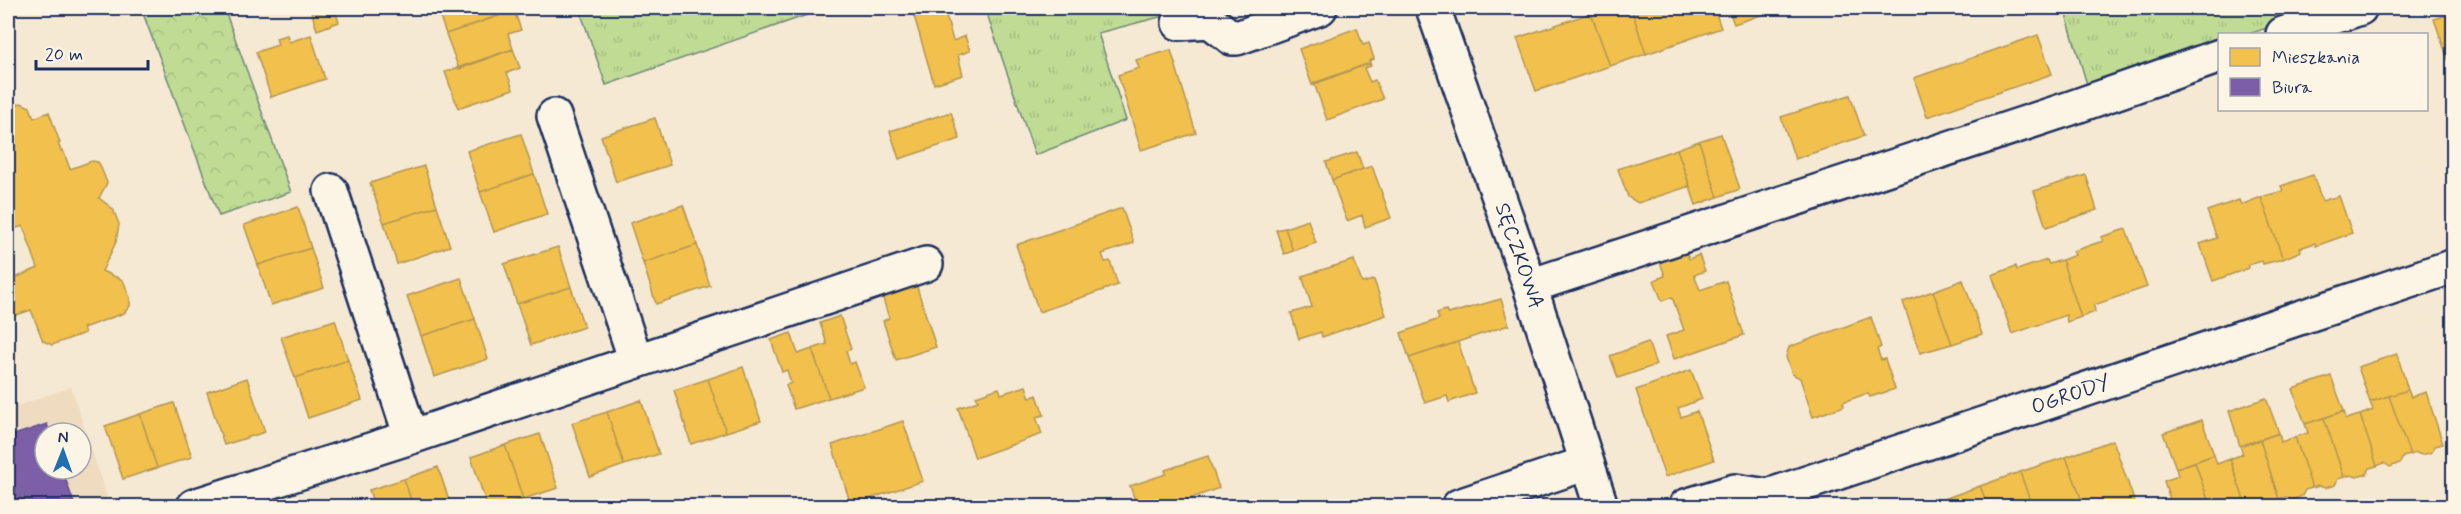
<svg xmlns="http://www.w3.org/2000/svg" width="2461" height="514" viewBox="0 0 2461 514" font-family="Mynerve,sans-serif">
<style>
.built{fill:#efdbc0;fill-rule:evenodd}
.grass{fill:url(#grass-tufts);stroke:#6e8679;stroke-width:1.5}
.forest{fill:url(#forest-crowns);stroke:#6e8679;stroke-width:1.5}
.homes{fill:#f2c14e;stroke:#b29553;stroke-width:1.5}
.offices{fill:#7b5ea7;stroke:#5e5091;stroke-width:1.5}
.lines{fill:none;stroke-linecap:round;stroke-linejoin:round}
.minor-casing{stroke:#1b2f5e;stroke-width:38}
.minor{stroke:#fcf5e5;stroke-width:33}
.labels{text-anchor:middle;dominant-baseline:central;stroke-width:6;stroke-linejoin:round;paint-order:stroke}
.street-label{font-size:21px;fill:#1b2f5e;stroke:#fcf5e5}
</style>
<defs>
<pattern id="grass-tufts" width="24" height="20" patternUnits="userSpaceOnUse" patternTransform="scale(1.5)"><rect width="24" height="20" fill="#c0dc94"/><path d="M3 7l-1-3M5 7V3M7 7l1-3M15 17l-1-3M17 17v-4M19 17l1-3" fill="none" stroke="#a4bd82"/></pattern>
<pattern id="forest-crowns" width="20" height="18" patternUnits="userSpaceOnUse" patternTransform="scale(1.5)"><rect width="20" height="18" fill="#c0dc94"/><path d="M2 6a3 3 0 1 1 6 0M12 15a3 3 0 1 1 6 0" fill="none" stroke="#a4bd82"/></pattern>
</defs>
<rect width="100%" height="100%" fill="#f6e9d4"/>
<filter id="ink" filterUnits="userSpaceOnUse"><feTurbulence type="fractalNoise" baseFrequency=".0167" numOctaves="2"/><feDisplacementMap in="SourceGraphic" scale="12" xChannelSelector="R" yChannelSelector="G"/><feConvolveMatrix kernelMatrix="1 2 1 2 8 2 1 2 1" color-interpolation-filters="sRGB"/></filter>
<g filter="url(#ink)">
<path class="built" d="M71,387L110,506H8V409ZM45,433H81V469H45Z"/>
<path class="grass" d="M579,8H827L606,85Z
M985,8H1182L1183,11L1098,33L1126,120L1035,155Z
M2064,8H2326L2249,34H2220L2219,45L2089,91Z"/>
<path class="forest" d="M141,8H224L291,192L219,216Z"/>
<path class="homes" d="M310,8H334L339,22L317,30Z
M437,8H499L501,15L446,34Z
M918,8H944L953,41L965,36L970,51L958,55L963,75L934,84L912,9Z
M1607,8H1631L1646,54L1610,66L1591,13Z
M1631,8H1714L1721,28L1646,54Z
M1728,8H1782L1734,24Z
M514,10L521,30L508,34L513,49L459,69L446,34Z
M1591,13L1610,66L1536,91L1517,38Z
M2454,13V67L2451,68L2434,19Z
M1357,28L1363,45L1369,43L1374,59L1369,61L1370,63L1312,85L1299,49Z
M287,35L289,42L311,35L325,79L271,97L256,52L278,45L276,38Z
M2038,35L2052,74L1927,117L1914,78Z
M513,49L520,68L507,73L513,89L458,108L445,72Z
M1171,50L1196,133L1141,150L1118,75L1139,68L1136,60Z
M1370,63L1371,66L1364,68L1370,82L1375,80L1383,99L1327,120L1314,83Z
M1850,95L1864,136L1795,159L1781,117Z
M21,103L30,107L34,118L49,112L60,143H58L61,151L63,150L70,169L92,161L98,162L100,165L107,183L99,198L113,209L119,224L116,242L102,271L123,280L130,298V306L124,313L83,328L85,333L52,345L43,341L31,310L13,316L8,299V283L13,279L38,268L23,226L8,231V108Z
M951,112L960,139L899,159L890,131Z
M655,118L670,165L616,182L601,136Z
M521,134L534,174L480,192L467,151Z
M1721,134L1740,189L1718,197L1699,141Z
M1699,141L1718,197L1696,205L1677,149Z
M1677,149L1690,186L1638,203L1628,197L1618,169Z
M1357,152L1363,169L1332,180L1326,162Z
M424,166L437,206L384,223L370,183Z
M1372,166L1391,218L1365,227L1362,215L1347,221L1332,180Z
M534,174L547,214L494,232L480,192Z
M2086,175L2097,210L2046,227L2034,191Z
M2313,175L2322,201L2339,196L2352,233L2316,246L2315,243L2300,248L2301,251L2283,259L2261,197L2283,191L2281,186Z
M2261,197L2283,259L2263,264L2262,261L2248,265L2249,268L2213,281L2200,244L2217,238L2207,211L2239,200L2241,205Z
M683,205L697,245L643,263L630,223Z
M437,206L450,246L397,264L384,223Z
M298,207L311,248L258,265L244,225Z
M1122,208L1134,243L1102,254L1105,262L1110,261L1118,285L1039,312L1016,245Z
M1308,220L1316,243L1293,251L1285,228Z
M1285,228L1293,251L1284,254L1276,230Z
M2126,229L2147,287L2094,305L2095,312L2081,317L2062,260L2075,255L2073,251L2103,241L2101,237Z
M697,245L710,286L656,304L643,263Z
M558,247L571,287L517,304L504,264Z
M1684,247L1689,259L1699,255L1705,271L1694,275L1700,290L1726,281L1744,335L1674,359L1666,336L1684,330L1672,297L1662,301L1654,280L1665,276L1658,256Z
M311,248L324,288L271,305L258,265Z
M1354,260L1362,283L1374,280L1386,315L1322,337L1321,332L1299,339L1291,313L1312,307L1302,276Z
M2047,260L2049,264L2062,260L2081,317L2067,322L2066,315L2012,334L1992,275L2016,266L2017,270Z
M461,278L475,319L421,336L407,296Z
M1963,280L1982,334L1952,344L1933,291Z
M915,281L936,347L896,360L883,321L889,318L881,292Z
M571,287L584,327L531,345L517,304Z
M1933,291L1952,344L1920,353L1903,302Z
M1501,299L1509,325L1409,358L1401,333L1439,319L1437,313L1446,310L1448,314Z
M840,316L851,349L846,351L850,364L855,362L864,387L829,398L812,349L827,344L820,323Z
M1871,317L1881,347L1877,349L1881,360L1885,359L1895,389L1870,397L1868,393L1843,402L1844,406L1813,417L1800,378L1792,374L1786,357L1789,347Z
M475,319L488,359L434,377L421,336Z
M335,320L348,360L295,378L281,337Z
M791,333L798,354L812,349L829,398L794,409L786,385L791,383L787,370L782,372L771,340Z
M1458,342L1475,393L1449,402L1447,396L1425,403L1409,358Z
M1648,342L1656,365L1618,378L1610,356Z
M2397,354L2408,390L2370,402L2358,367Z
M348,360L362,400L308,418L295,378Z
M743,367L761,421L726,432L708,379Z
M1691,370L1702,399L1678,408L1681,417L1697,411L1714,460L1665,477L1636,390Z
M2331,376L2344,411L2305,424L2293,389Z
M247,378L265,432L224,445L207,392Z
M708,379L726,432L691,444L674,390Z
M1026,386L1030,398L1037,395L1044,415L1036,417L1042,434L975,458L958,408L978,401L976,396L999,388L1001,394Z
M2408,390L2411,397L2426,392L2443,444L2435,446L2432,452L2422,455L2416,453L2410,455L2389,396Z
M2389,396L2410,455L2403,457L2400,463L2390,467L2384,463L2377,466L2360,415L2373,410L2370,402Z
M2266,398L2279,433L2240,446L2229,411Z
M641,400L659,454L624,465L607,412Z
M174,403L192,457L157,468L140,414Z
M2344,411L2346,419L2360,415L2377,466L2370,468L2367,474L2357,477L2351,475L2344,477L2324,418Z
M607,412L624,465L590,477L572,423Z
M140,414L157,468L123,479L105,426Z
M2324,418L2344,477L2338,479L2335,485L2325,488L2319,486L2312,488L2295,437L2308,433L2305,424Z
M2202,420L2214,455L2176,468L2163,433Z
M903,421L923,481L851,505L832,445Z
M2279,433L2281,442L2295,437L2312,488L2305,490L2302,496L2292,500L2286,497L2279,499L2260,440Z
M540,434L558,488L523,499L505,445Z
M2113,440L2136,506H2084L2066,457Z
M2260,440L2279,499L2273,501L2270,506H2246L2230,459L2243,454L2240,446Z
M505,445L523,499L500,506H487L471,457Z
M2214,455L2217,464L2230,459L2246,506H2210L2195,462Z
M1208,456L1219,488L1181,502L1182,506H1137L1130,486L1166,474L1165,470Z
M2066,457L2084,506H2032L2020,472Z
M2195,462L2210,506H2172L2164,481L2178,476L2176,468Z
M438,467L451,506H413L404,479Z
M2020,472L2032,506H1988L1980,486Z
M404,479L413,506H374L369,490Z
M1980,486L1988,506H1943L1941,500Z"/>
<path class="offices" d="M47,424L50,433H45V469H62L75,506H8V437Z"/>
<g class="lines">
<g class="minor-casing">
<path id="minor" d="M1433,8L1530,286L1601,506
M1179,23L1210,21L1232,38H1237L1320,8
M2283,34L2360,8
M554,116L636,361
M331,191L411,437
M1530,286L2068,109L2220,56
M194,506L411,437L926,264
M1459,506L1587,463
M1686,506L1735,491L1768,496L2454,266"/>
</g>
<use href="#minor" class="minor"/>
</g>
</g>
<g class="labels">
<g class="street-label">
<text transform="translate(1519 256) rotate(71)">SĘCZKOWA</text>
<text transform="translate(2071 395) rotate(-19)">OGRODY</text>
</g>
</g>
<rect width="2461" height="514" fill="none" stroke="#fcf5e5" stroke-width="30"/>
<rect x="15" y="15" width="2431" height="484" fill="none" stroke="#1b2f5e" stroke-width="2" filter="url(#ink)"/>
<rect x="2218" y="33" width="210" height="78" fill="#fcf5e5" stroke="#a2a6af" stroke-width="1.5"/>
<rect x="2230" y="48" width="30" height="18" fill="#f2c14e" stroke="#a2a6af" stroke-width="1.5"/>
<text x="2272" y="63" font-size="18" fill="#1b2f5e">Mieszkania</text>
<rect x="2230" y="78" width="30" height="18" fill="#7b5ea7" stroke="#a2a6af" stroke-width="1.5"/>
<text x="2272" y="93" font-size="18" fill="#1b2f5e">Biura</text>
<g transform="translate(63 451) rotate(1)"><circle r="28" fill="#fcf5e5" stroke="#a2a6af" stroke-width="1.5"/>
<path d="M0-4.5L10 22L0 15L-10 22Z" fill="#1f6fb2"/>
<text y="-9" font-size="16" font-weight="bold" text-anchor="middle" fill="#1b2f5e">N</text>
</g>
<path d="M36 60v9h112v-9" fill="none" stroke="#1b2f5e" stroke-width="3"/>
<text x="45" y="60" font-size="18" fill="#1b2f5e" stroke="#fcf5e5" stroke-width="4.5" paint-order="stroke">20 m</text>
</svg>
